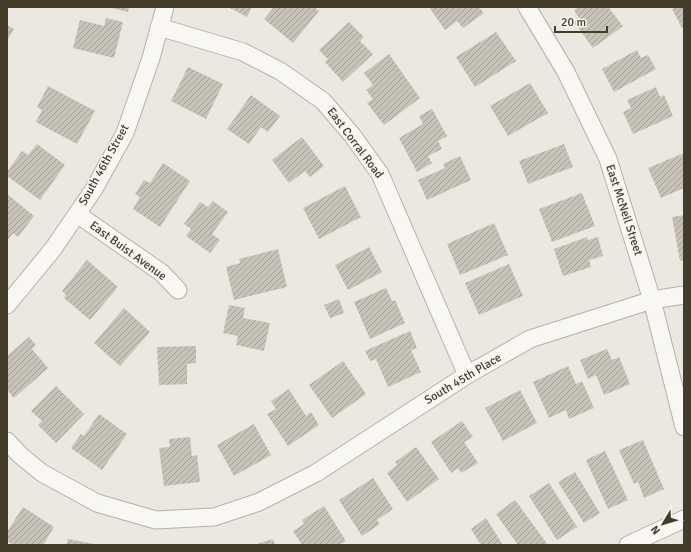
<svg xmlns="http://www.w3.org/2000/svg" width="691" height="552" viewBox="0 0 691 552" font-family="Signika,sans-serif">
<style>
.building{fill:url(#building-hatch)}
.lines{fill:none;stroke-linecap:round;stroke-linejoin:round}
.minor-casing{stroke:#b4b1a6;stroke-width:19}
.minor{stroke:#f8f7f4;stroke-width:17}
.labels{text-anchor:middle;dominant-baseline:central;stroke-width:3;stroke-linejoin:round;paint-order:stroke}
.street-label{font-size:12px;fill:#423c29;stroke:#f7f5f1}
</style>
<defs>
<pattern id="building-hatch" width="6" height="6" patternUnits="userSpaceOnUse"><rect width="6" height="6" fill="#c7c3b8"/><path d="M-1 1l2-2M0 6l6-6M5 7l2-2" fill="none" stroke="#a3a096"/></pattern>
</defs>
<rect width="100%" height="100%" fill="#eae8e1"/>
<path class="building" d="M108,7H129L128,12Z
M228,7H252L247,17Z
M274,7H314L319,11L293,43L264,19Z
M429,7H479L484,13L463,28L457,21L445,30Z
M579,7H608L623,26L593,48L574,22L579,18L574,10Z
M677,7H684V27L682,28L672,9Z
M106,18L123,22L114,58L73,48L80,20L104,26Z
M349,22L364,37L360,41L373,54L343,82L325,62L328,59L319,50Z
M7,25L14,29L7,41Z
M496,32L516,61L475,87L456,57Z
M637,50L641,58L648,55L656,69L614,92L602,69Z
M389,54L420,98L384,125L367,103L373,99L366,90L373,85L364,73Z
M188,67L223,84L206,119L171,101Z
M530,83L548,113L508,136L490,106Z
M48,86L95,111L77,144L36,122L42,110L37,107Z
M656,87L660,97L664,95L673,116L633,134L623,112L631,108L627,100Z
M251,95L280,116L268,132L261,127L249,144L227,129Z
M432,109L447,136L438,141L442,149L428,156L432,163L417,172L399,138L423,124L419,116Z
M302,137L324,166L310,177L305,171L289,183L272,160Z
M37,144L65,165L40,200L7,176V172L22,151L28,155Z
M564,144L573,167L528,184L519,161Z
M684,153V188L661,198L648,168Z
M460,156L471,180L427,200L418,180L445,168L443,164Z
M163,163L190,181L160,227L133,209L140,197L135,194L144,180L150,183Z
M345,186L361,217L319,239L303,208Z
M582,193L595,226L552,242L539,209Z
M7,194L34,216L18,237L13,233L7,241Z
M213,201L228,212L212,234L220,240L210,253L186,236L191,229L184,224L200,202L208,207Z
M684,215V260L680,261L672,217Z
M494,223L508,255L460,275L447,244Z
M587,237L588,240L598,237L603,256L589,260L591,267L563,276L554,249Z
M369,247L382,272L348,290L335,265Z
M278,249L287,287L234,300L226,267L240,263L239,259Z
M87,260L118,287L90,320L64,298L66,295L62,291Z
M509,264L523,296L479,315L465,283Z
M386,288L392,301L395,300L405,323L370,339L354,302Z
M339,299L344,313L330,318L324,305Z
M229,305L245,308L243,318L270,323L264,351L236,345L238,336L223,333Z
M124,308L150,332L120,366L94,343Z
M410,331L417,348L411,350L421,372L388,387L376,359L370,361L365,351Z
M29,337L36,345L32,349L48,368L14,398L7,390V356Z
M196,346V363L187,364V384L159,385L157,347Z
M607,349L612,360L619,357L630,384L604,395L596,375L588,379L580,360Z
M343,361L366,394L332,418L309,385Z
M568,366L576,384L582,381L594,408L569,419L566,410L549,418L533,382Z
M56,386L84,414L56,443L38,425L42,421L31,411Z
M289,389L306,416L311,412L319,425L288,446L267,414L276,409L271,401Z
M520,390L537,423L503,441L485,408Z
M99,414L127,434L102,470L71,448L81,434L84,436Z
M462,421L473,437L464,442L478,463L461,473L458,468L451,473L431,442Z
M254,424L271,455L234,476L217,445Z
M190,437L192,456L197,455L200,482L164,486L159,448L170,447L169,439Z
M643,440L664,489L644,498L638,482L634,484L619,450Z
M416,447L439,479L407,502L387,473L397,465L395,462Z
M605,451L628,500L608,509L586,460Z
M575,472L600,513L584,523L558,482Z
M373,478L393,509L377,520L380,524L362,536L339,500Z
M549,483L577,527L557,540L529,496Z
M515,500L548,545H518L496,514Z
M324,506L346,541L340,545H302L293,531L304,524L302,520Z
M23,507L54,527L43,545H13L7,541V532Z
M486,518L503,545H481L471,529Z
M68,539L94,544V545H66Z
M273,539L275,545H253Z"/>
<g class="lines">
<g class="minor-casing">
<path id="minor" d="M527,7L566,72L608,159L652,300L684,427
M159,27L243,52L280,71L323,101L352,135L380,174L467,375
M77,214L162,273L178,290
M7,305L53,249L94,189L125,133L151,58L165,7
M7,441L20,455L42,473L97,503L156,520L214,517L259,502L316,473L467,375L530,339L652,300L684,295
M628,545L684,519"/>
</g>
<use href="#minor" class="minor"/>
</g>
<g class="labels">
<g class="street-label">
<text transform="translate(355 143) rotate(53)">East Corral Road</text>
<text transform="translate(104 165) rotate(-61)">South 46th Street</text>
<text transform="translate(624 210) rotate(72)">East McNeil Street</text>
<text transform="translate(128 251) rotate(36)">East Buist Avenue</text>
<text transform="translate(463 379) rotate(-31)">South 45th Place</text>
</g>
</g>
<rect width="691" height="552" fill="none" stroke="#423c29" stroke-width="16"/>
<g transform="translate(663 524) rotate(232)" stroke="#f7f5f1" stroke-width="3" paint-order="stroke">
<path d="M0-3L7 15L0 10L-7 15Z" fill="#423c29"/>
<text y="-6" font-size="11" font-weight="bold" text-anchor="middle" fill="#423c29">N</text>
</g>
<path d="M555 26v6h52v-6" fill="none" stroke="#423c29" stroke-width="2"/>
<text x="561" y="26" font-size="12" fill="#423c29" stroke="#f7f5f1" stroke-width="3" paint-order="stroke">20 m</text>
</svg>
